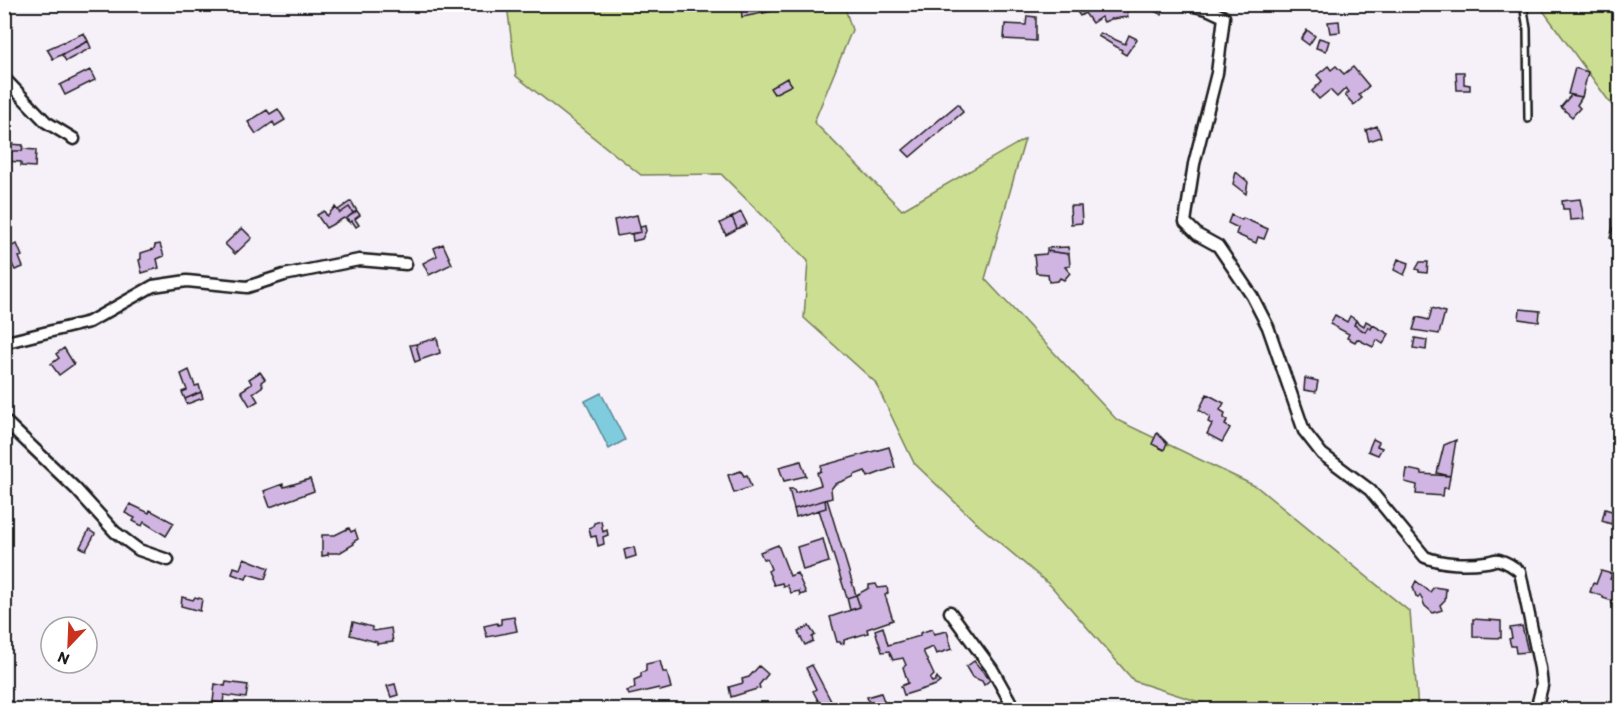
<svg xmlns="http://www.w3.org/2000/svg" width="1624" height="714" viewBox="0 0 1624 714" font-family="Itim,sans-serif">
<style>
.green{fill:#ccde92;stroke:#747d57;stroke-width:1.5}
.water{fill:#80ccdf;stroke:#588691;stroke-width:1.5}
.building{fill:#d0b4e2;stroke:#1c1c1c;stroke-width:1.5}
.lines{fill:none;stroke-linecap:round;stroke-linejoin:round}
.lane-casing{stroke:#1c1c1c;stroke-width:10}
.street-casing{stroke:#1c1c1c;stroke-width:15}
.lane{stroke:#fff;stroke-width:5}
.street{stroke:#fff;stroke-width:10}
</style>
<rect width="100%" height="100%" fill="#f6f0f9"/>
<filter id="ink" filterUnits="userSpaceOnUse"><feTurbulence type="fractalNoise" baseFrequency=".0167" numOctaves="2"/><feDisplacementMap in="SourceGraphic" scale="12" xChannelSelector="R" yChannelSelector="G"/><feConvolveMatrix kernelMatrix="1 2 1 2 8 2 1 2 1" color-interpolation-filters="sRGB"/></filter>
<g filter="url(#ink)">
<path class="green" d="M507,5H844L852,30L814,122L902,210L1025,139L985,279L1117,420L1257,487L1410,612L1418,709H1221L1134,681L1051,586L981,527L914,463L875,382L804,318L808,261L721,174L641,175L516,76Z
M1539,5H1619V115Z"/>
<path class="water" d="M601,393L625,440L609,449L585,401Z"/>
<path class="building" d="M761,4L763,13L742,17L741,7Z
M761,4H780L781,9L763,13Z
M1074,4H1101L1103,8L1108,5L1111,9L1126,6L1128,17L1111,19L1104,22L1101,17L1092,23L1085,13L1080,16L1073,6Z
M1150,4H1164L1166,6L1162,15L1149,8Z
M1027,16L1036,17V41L1004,39L1005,24L1026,25Z
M1339,21L1340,32L1330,33L1328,22Z
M1307,30L1315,36L1309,45L1301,39Z
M84,33L88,41L53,59L47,49Z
M1100,33L1125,44L1129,35L1137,39L1126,55L1121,52L1122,50L1098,36Z
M1319,38L1329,41L1326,51L1316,48Z
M88,41L91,48L66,61L62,55Z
M1328,66L1331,70L1336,66L1344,74L1353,67L1369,86L1359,95L1362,98L1354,105L1345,95L1349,92L1346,88L1337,97L1330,90L1319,99L1312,91L1322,81L1317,75Z
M1575,68L1588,72L1582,97L1568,94Z
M90,70L95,80L65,95L60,85Z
M1456,72H1464V84L1470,85V90H1457Z
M787,78L792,85L774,94L770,88Z
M1571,95L1582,97L1577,105L1580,108L1572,117L1561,107Z
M958,104L963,112L910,157L903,150Z
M278,109L285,120L275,126L273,122L256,134L248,122L267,110L270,114Z
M1377,126L1381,137L1369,141L1366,130Z
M8,144L23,145L22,151H11V153L6,154Z
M23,149L36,150L35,167L21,166V162L5,161L6,154L11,153V151H22Z
M1236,172L1248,182L1246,194L1233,184Z
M1580,199L1584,219L1570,220L1569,209H1563L1562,201Z
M351,201L357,211L353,213L349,207L340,213L338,210Z
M1070,206H1081L1082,223L1071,224Z
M335,207L340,213L349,207L353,213L347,218L350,223L344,218L326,228L317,215L324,211L327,216Z
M357,211L360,215L355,219L359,225L356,227L352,221L350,223L347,218Z
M741,212L747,224L737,229L732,217Z
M637,215L641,232L617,236L614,220Z
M1231,215L1242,220L1243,218L1268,229L1264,239L1258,237L1256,243L1236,234L1238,228L1228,223Z
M732,217L737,229L726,235L720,223Z
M1618,223L1620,224V240L1610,238L1613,228L1617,229Z
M645,226L646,231L642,239L633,241L632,234L641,232L640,227Z
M242,228L252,238L235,254L225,244Z
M17,244L22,256L19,257L23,267L15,270L11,262L5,265L7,269L4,270V249Z
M160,244L164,256L157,259L159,268L142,273L139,260L141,259V253L154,249L155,245Z
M443,244L452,264L429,275L423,263L437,256L434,248Z
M1068,247L1069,254L1047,251V248Z
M1047,251L1069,254L1070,266L1065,267L1070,273L1064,280L1060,278L1058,281L1049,282L1048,274L1036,273L1034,255L1046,254Z
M1398,259L1409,263L1404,275L1394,270Z
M1420,262H1428L1427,273L1419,272V270L1416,269Z
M1432,308L1445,312L1439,334L1413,330L1417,317L1429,320Z
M1520,309L1540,311L1539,322L1519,319Z
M1335,315L1347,322L1350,316L1356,320L1354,325L1365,332L1368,327L1371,329L1373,325L1389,334L1383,344L1377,340L1373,347L1357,339L1355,342L1347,338L1349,334L1330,324Z
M1356,321L1364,326L1366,321L1373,325L1371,329L1368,327L1365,332L1354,325Z
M437,338L440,353L420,360L416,344Z
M1415,338L1427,340L1426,350L1413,348Z
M416,344L420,360L415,362L410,345Z
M64,348L74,364L59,375L51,364L59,358L56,354Z
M189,370L195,386L199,385L201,392L185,399L182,392L187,390L181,374Z
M260,372L265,379L261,382L263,386L253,393L258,401L250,406L241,391L252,384L249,379Z
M1305,378L1318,381L1316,392L1304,390Z
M201,392L203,398L187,404L185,399Z
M1207,394L1224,403L1220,410L1225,413L1224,418L1227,420L1225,425L1230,428L1222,442L1207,434L1212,424L1208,422L1210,417L1199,410Z
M1157,433L1167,443L1164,450L1152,444Z
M1373,439L1379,442L1377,446L1382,448L1378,455L1368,451Z
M1456,440L1450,476L1437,473L1444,445Z
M889,447L895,467L868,477L865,471L854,475L853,477L835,484L831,489L832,498L794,509L789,489H794L795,493L821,485L817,473L821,471V466Z
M801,461L806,476L784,481L779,467Z
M1407,469L1422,472V474L1450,476L1448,488H1444L1443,496L1416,494L1417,485L1405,482Z
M741,471L744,476L747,475L751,487L734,493L728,475Z
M310,479L314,491L270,507L264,491L283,484L284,487Z
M827,499L856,595L847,598L819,510L826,508L825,500Z
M825,500L826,508L796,517L794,509Z
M130,504L149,513L150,510L174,523L166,536L144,522L142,526L133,521L135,518L125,513Z
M1605,509L1615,512L1611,524L1602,521Z
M601,521L603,532L607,530L608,535L603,537L604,544L598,546L596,536L591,537L589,528L593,526L594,523Z
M349,528L351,532L355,530L358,539L353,542L354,544L339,553H328V555L322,556V535H335Z
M89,530L95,534L86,550L80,547Z
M823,539L829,562L803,570L797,547Z
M778,545L790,576L797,573L806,593L800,595L799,591L791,593L787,585L783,586L782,583L774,585L768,571L771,569L767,559H763L760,552Z
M634,547L636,556L626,559L624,550Z
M244,558L269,568L265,579L248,574L246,579L232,574L234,567L240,569Z
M1601,571L1612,574L1610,579L1620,582V606L1612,604V601L1603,598V596L1590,592L1593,583L1596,584Z
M1416,581L1430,592L1434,587L1446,589L1445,600L1440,605L1442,610L1433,613L1425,606L1420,595L1418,598L1416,596L1413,587Z
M876,584L878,588L887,587L888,593L885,595L893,620L867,629L868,633L844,640V643L841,644L840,642H837L830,617L860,607L856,595L869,588V585Z
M856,595L860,607L850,610L847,598Z
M182,597L193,600L195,597L202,599L200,611L181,606Z
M514,617L517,631L487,637L484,626L497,623L498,625L501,624V619Z
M1473,619L1501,621V638L1473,637Z
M353,622L372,627V630L374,631L391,628L393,642L377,644V642L350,635Z
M809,626L815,635L812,637L813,641L805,645L798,632Z
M1522,626L1528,652L1516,653L1515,646H1511L1509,639L1512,638L1510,628Z
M883,627L888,645L920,636V633L932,629L934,634L947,631L952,649L936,654L933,647L923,651L934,675L930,679L932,682L935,681L937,677L940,682L936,685L904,695L901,686L908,683L903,667L906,665L903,658L893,660L889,651L882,652L875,630Z
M660,661L663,672H667L671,688L660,691L659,688L629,695L627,691L635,688L634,680L641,677V673L646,671V664Z
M974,661L990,680L984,685L982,681L972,677L966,667Z
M812,665L831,701L821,706L813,691L816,689L806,668Z
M759,666L768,674L759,685L760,688L731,697L729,687L743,683L742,679L749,677Z
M226,682L248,685L246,698L224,695L223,703L213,702L215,684L225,686Z
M395,684L398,695L391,697L387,686Z
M881,693L886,706L881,710H871L867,697Z"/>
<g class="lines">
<g class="lane-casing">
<path id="lane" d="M1523,4L1527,29L1528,119"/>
</g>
<g class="street-casing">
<path id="street" d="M1185,4L1207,9L1224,17L1217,73L1194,164L1185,222L1198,235L1218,246L1252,296L1268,327L1304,431L1322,454L1370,490L1425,557C1442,564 1467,565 1486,562C1490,562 1495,559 1499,560C1507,562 1514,567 1520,572L1540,668L1542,686L1536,710
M4,78L46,122L74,139
M4,340L11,341L89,322L153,286L187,281L247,287L284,275L359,260L406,264
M4,420L76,489L115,532L139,550L168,560
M950,612L992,669L1015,710"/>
</g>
<use href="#lane" class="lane"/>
<use href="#street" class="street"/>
</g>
</g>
<rect width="1624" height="714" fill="none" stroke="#fff" stroke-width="24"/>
<rect x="12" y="12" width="1600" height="690" fill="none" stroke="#1c1c1c" stroke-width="2" filter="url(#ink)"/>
<g transform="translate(69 645) rotate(203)"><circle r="28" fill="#ffffff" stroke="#a4a4a4" stroke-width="1.5"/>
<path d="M0-4.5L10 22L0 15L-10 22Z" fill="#c8321e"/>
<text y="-9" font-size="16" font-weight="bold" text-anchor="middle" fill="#1c1c1c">N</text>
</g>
</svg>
